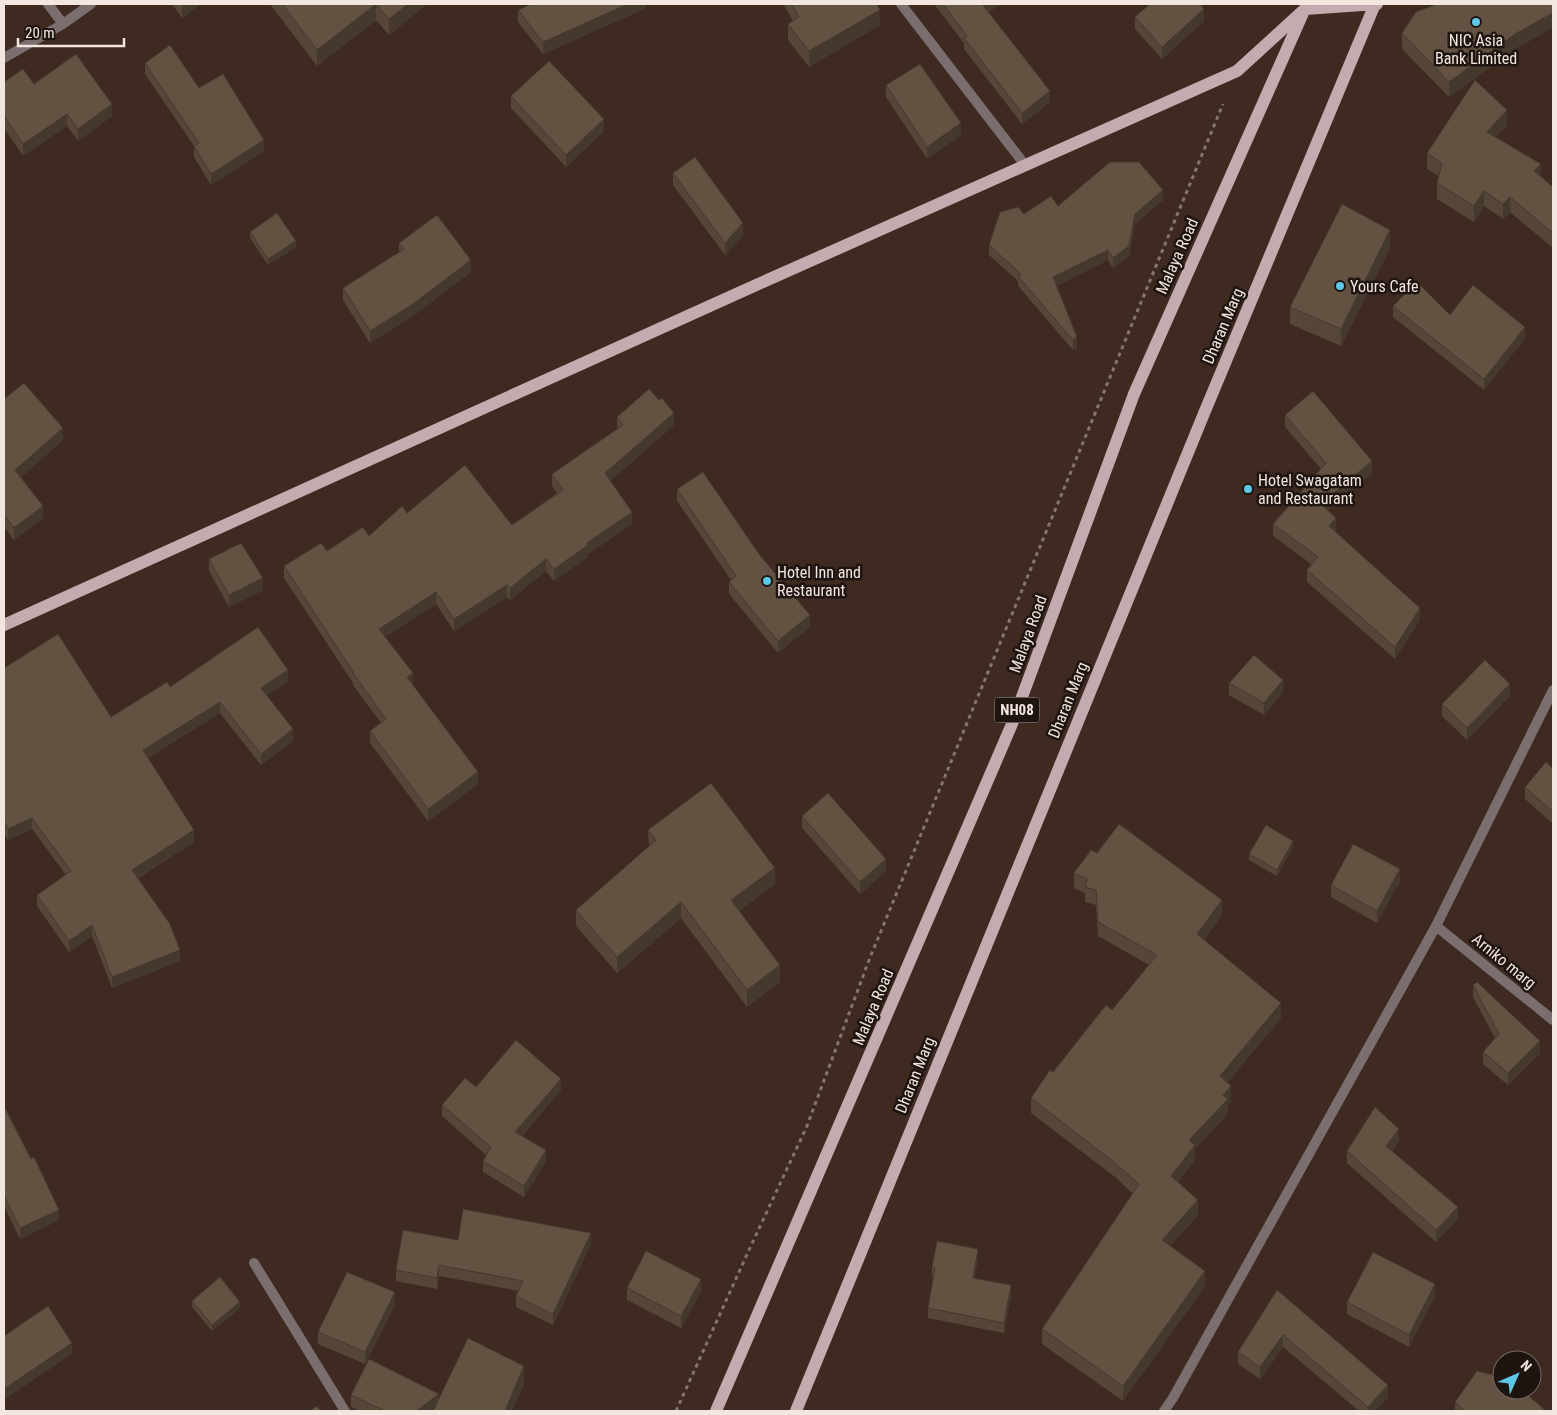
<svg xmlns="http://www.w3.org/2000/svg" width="1557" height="1415" viewBox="0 0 1557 1415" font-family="'Roboto Condensed',sans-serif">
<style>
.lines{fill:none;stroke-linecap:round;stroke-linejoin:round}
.path{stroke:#86756c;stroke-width:3;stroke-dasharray:4 4;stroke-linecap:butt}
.minor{stroke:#7a6e6f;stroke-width:10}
.tertiary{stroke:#7a6e6f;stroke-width:10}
.primary{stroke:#c4abaf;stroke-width:12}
.wall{fill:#554639}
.shaded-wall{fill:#45392e}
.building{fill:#635142;stroke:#45392e}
.poi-dot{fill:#5cc7e7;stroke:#1e1511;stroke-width:2}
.labels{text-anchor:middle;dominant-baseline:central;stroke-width:5;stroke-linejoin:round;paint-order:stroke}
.shield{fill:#1e1511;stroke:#b3a7a1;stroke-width:1}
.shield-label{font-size:15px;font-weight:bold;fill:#f3e5df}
.poi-label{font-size:16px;fill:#f3e5df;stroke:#1e1511;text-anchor:start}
.street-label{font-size:16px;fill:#f3e5df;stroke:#1e1511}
</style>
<rect width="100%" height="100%" fill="#3e2a20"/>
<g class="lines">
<path class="path" d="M676,1411L749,1250L807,1126L869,960L1223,104"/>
<path class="minor" d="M48,4L63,24
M901,4L1025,165
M4,58L63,24L91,4
M1436,926L1553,1020
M254,1263L345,1411"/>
<path class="tertiary" d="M1164,1411L1173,1398L1436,926L1553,690"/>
<path class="primary" d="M4,625L754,286L1237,71L1305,9L1377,4
M716,1411L1012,724L1134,394L1307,4
M796,1411L1205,411L1375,4"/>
</g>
<path class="wall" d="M172,4H201L182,18Z
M270,4H427L389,35L376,20L317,66Z
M646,4V8L543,54L518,22V10Z
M783,4H877L880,25L809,67L788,40V24L793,21Z
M934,4H1000L989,12L1050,102L1022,124L964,49V43Z
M1135,17L1204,21L1162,59L1135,29Z
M1402,33L1515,49L1449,97L1402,49Z
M145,63L264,151L211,185L194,157V146L145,74Z
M4,82L34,84L112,116L78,141L67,126L23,156L4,128Z
M886,85L961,135L927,159L886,97Z
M511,96L604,131L566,167L511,108Z
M1507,125L1496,137L1553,187V248L1510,212L1503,219L1484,206L1474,222L1437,199V183L1439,176L1427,169V153Z
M673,173L743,235L725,255L673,185Z
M1163,200L1135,224L1129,256L1113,268L1108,260L1056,286L1077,348L1073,350L1018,286V281L989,255V245L1024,214L1058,206Z
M250,232L296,247L268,265L250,238Z
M399,243L471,272L413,316L370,343L343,300V288L399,252Z
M1390,248L1341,346L1290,324V307Z
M1393,306L1450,315L1525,338L1484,390L1393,317Z
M4,399L63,440L21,477L43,518L14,540L4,527V528Z
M1285,415L1372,473L1328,510L1336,530L1335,531L1420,620L1395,659L1307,582V570L1311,564L1273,536V524L1321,469L1285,427Z
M617,417L674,425L610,481L632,524L588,554V557L554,581L546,571L510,600L507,597L454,631L436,604L385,637L413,684L478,784L428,821L370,743V731L381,723L353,685V683L284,578V566L369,536L407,513L512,525L557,493L552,486V474L617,429Z
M677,489L810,627L778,653L729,594V582L731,580L677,501Z
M209,559L263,590L229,607L209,571Z
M4,668L111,717L170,687L288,681L267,695L293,741L261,765L220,713L148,758L194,842L138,878L180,961L112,988L92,936L69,952L37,906V895L66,875L32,829L8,840L4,833Z
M1229,683L1283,692L1264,715L1229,695Z
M1510,696L1467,740L1442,716V704Z
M1553,769V824L1525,799V787Z
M802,816L886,871L860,894L802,828Z
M648,830L775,884L739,911L780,982L747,1007L681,918L617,973L576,926V910L649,847Z
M1293,847L1277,876L1249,860V854Z
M1074,873L1222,915L1204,940L1281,1018L1227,1083L1231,1101L1228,1105V1114L1195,1149V1160L1178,1182L1198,1215L1170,1246L1205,1286L1123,1401L1042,1344V1329L1133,1194L1115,1177L1031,1113V1098L1053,1072L1112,1010L1149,965L1098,936L1096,905L1085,902V893L1074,888Z
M1400,881L1377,923L1331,897V885Z
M1473,985L1540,1053L1508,1085L1483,1064V1052L1495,1038L1473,997Z
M476,1087L561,1090L522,1136L546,1161L524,1197L483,1172V1161L486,1155L442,1116V1105Z
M4,1106L59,1220L20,1239L4,1206Z
M1399,1141L1392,1151L1458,1219L1436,1242L1347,1163V1151Z
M458,1240L591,1244L553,1325L516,1307V1296L519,1291L439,1276L437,1289L396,1281V1270Z
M978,1259L974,1278L1011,1295L1004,1333L928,1318V1308L933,1278H932V1267Z
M627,1288L701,1291L681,1328L627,1300Z
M1277,1290L1388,1397L1375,1411H1359L1283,1347L1260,1379L1238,1364V1352Z
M1435,1296L1409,1347L1347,1314V1302Z
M192,1301L240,1308L212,1331L192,1307Z
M395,1304L365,1364L318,1344V1332Z
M524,1384L512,1411H433L434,1410L432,1411H360L351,1407V1395L439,1399Z
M1455,1402L1546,1411H1455Z"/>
<path class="shaded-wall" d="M185,4H201L182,18V6Z
M376,4V20L317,66V50Z
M408,4H427L389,35V19Z
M628,4H646V8L543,54V42Z
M985,4H1000L983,16V5Z
M1204,9V21L1162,59V47Z
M880,10V25L809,67V51Z
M1553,13V28L1515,49L1449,97V82L1515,34Z
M1050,91V102L1022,124V113Z
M112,104V116L78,141V129Z
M1507,110V125L1487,147V132Z
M67,114V126L23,156V144Z
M604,119V131L566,167V155Z
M961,123V135L927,159V147Z
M264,140V151L211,185V174Z
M1541,164V179L1534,171Z
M1163,190V200L1135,224L1129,256L1113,268V258L1135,214Z
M1484,191V206L1474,222V206Z
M1510,197V212L1503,219V204Z
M743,223V235L725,255V243Z
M1390,230V248L1341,346V329Z
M296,241V247L268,265V259Z
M1108,250V260L1053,287V277Z
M471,260V272L413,316L370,343V331Z
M1525,327V338L1484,390V379Z
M1077,337V348L1073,350V340Z
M674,413V425L605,485V473Z
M63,428V440L15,482V470Z
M1372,461V473L1321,516V504Z
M43,506V518L14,540V528Z
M632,512V524L588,554V557L554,581V569L587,543Z
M1336,518V530L1329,538V526Z
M546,559V571L510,600V588Z
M263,578V590L229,607V595Z
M507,585V597L454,631V619Z
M436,592V604L379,641V629Z
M1420,608V620L1395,659V647Z
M810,615V627L778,653V641Z
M288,670V681L261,699V688Z
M413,673V685L407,677Z
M1283,680V692L1264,715V703Z
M1510,684V696L1467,740V728Z
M220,702V713L143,761V750Z
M293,729V741L261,765V754Z
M478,772V784L428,821V809Z
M32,818V829L8,840V829Z
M194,830V842L132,881V870Z
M1293,841V847L1277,876V870Z
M886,859V871L860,894V882Z
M775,868V884L731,917V900Z
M1400,869V881L1377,923V911Z
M1222,900V915L1197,949V934Z
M681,902V918L617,973V957Z
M92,925V936L69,952V941Z
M180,950V961L112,988V977Z
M780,965V982L747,1007V990Z
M1281,1003V1018L1220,1091V1076Z
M1540,1041V1053L1508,1085V1073Z
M561,1079V1090L515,1143V1132Z
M1231,1086V1101L1228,1105V1114L1195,1149V1160L1171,1190V1176L1189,1140L1223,1095Z
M1399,1129V1141L1386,1158V1146Z
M546,1150V1161L524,1197V1186Z
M1198,1200V1215L1162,1255V1240Z
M1458,1207V1219L1436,1242V1230Z
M59,1210V1220L20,1239V1228Z
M591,1233V1244L553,1325V1314Z
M978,1249V1259L973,1288V1278Z
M439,1265V1276L437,1289V1278Z
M1205,1271V1286L1123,1401V1386Z
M701,1279V1291L681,1328V1316Z
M1435,1284V1296L1409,1347V1335Z
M1011,1285V1295L1004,1333V1323Z
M395,1292V1304L365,1364V1352Z
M240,1302V1308L212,1331V1325Z
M1283,1335V1347L1260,1379V1367Z
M72,1343V1354L4,1400V1389Z
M524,1366V1384L512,1411H505Z
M1388,1385V1397L1375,1411H1368V1407Z
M439,1394V1406L432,1411H416Z"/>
<path class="building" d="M282,4H408L389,19L376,4L317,50Z
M531,4H628L543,42L518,10Z
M792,4H877L880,10L809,51L788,24L799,17Z
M943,4H985L983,5L1050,91L1022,113L964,38L967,36Z
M1150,4H1200L1204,9L1162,47L1135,17Z
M1437,4H1553V13L1515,34L1449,82L1402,33L1416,12Z
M170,45L199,88L223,74L264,140L211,174L194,146L199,143L145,63Z
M76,54L112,104L78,129L67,114L23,144L4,116V82L23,69L34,84Z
M549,61L604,119L566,155L511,96Z
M920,64L961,123L927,147L886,85Z
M1475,80L1507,110L1487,132L1541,164L1534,171L1553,187V233L1510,197L1503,204L1484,191L1474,206L1437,183L1442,163L1427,153Z
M695,157L743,223L725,243L673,173Z
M1110,162H1139L1163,190L1135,214L1129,246L1113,258L1108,250L1053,277L1077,337L1073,340L1018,276L1021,274L989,245L1000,212L1018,207L1024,214L1051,196L1058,206Z
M1342,204L1390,230L1341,329L1290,307Z
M277,213L296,241L268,259L250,232Z
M437,215L471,260L413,304L370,331L343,288L404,249L399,243Z
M1417,282L1450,315L1473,285L1525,327L1484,379L1393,306Z
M24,383L63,428L15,470L43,506L14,528L4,515V516V399Z
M649,389L659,400L662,398L674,413L605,473L632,512L587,543L588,545L554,569L546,559L510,588L507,585L454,619L436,592L379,629L413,673L407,677L478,772L428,809L370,731L386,719L353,673H354L284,566L321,543L327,551L363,527L369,536L402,506L407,513L465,465L512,525L563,490L552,474L623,425L617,417Z
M1313,391L1372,461L1321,504L1336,518L1329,526L1420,608L1395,647L1307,570L1318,557L1273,524L1326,463L1285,415Z
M703,472L759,554L810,615L778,641L729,582L736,576L677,489Z
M241,543L263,578L229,595L209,559Z
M258,627L288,670L261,688L293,729L261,754L220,702L143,750L194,830L132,870L170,924L180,950L112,977L92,925L69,941L37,895L71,871L32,818L8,829L4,821V668L58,634L111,717L167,682L170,687Z
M1254,655L1283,680L1264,703L1229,683Z
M1485,660L1510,684L1467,728L1442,704Z
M1546,762L1553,769V812L1525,787Z
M711,783L775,868L731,900L780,965L747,990L681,902L617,957L576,910L656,840L648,830Z
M828,793L886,859L860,882L802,816Z
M1119,824L1222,900L1197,934L1281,1003L1220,1076L1231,1086L1223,1095L1228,1099L1189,1140L1195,1145L1171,1176L1198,1200L1162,1240L1205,1271L1123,1386L1042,1329L1139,1184L1115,1163L1031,1098L1050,1070L1053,1072L1106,1005L1112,1010L1157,955L1098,922L1096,890L1085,887L1087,879L1074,873L1091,850L1097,853Z
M1266,825L1293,841L1277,870L1249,854Z
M1353,844L1400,869L1377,911L1331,885Z
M1477,982L1540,1041L1508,1073L1483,1052L1499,1034L1473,985Z
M516,1040L561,1079L515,1132L546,1150L524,1186L483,1161L491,1147L442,1105L465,1078L476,1087Z
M4,1106L31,1159L34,1157L59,1210L20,1228L4,1196Z
M1375,1107L1399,1129L1386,1146L1458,1207L1436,1230L1347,1151Z
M463,1209L591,1233L553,1314L516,1296L523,1281L439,1265L437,1278L396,1270L403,1230L458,1240Z
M937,1241L978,1249L973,1278L1011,1285L1004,1323L928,1308L935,1268L932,1267Z
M646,1251L701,1279L681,1316L627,1288Z
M1373,1252L1435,1284L1409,1335L1347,1302Z
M347,1272L395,1292L365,1352L318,1332Z
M220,1277L240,1302L212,1325L192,1301Z
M1277,1290L1388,1385L1368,1407L1283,1335L1260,1367L1238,1352Z
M48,1306L72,1343L4,1389V1336Z
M468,1338L524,1366L505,1411H433Z
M369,1359L439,1394L416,1411H385L351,1395Z
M1477,1371L1502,1377V1390H1522L1546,1411H1465L1455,1402Z
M317,1406L321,1411H310Z"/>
<g class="poi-dot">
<circle cx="1476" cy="22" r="5"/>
<circle cx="1340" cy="286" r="5"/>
<circle cx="1248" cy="489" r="5"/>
<circle cx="767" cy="581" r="5"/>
</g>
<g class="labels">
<rect class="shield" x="994.5" y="697.5" width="45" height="25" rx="4"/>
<g class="shield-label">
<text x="1017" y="710">NH08</text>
</g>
<g class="poi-label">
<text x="1476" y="40" text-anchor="middle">NIC Asia<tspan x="1476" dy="18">Bank Limited</tspan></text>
<text x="1350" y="286">Yours Cafe</text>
<text x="1258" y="480">Hotel Swagatam<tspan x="1258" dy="18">and Restaurant</tspan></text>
<text x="777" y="572">Hotel Inn and<tspan x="777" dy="18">Restaurant</tspan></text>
</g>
<g class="street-label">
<text transform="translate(1177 256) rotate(-66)">Malaya Road</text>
<text transform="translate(1223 326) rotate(-67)">Dharan Marg</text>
<text transform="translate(1028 634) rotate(-70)">Malaya Road</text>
<text transform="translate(1068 700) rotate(-68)">Dharan Marg</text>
<text transform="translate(1504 961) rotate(39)">Arniko marg</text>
<text transform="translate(873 1007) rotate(-67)">Malaya Road</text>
<text transform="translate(915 1075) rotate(-68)">Dharan Marg</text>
</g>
</g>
<rect width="1557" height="1415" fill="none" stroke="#f3e5df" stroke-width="10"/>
<g transform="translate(1517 1375) rotate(45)"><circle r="24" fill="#1e1511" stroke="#736863"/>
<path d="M0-4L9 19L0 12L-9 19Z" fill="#5cc7e7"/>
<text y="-8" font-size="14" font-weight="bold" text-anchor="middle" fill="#f3e5df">N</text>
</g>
<path d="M18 38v8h106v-8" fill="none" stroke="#f3e5df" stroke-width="2.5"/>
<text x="25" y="38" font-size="15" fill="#f3e5df" stroke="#1e1511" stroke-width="4" paint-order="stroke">20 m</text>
</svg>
